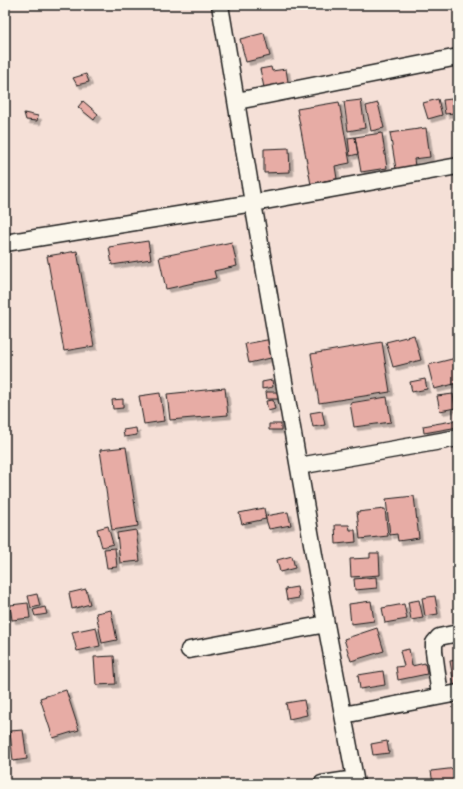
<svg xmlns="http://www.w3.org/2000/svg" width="463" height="789" viewBox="0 0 463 789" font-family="Itim,sans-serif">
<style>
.building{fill:#e7aca5;stroke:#1c1c1c;filter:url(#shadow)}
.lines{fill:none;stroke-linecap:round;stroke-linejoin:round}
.minor-casing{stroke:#1c1c1c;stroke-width:19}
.minor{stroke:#fbf7ec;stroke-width:16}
</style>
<defs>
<filter id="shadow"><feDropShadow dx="3.5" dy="3.5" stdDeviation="0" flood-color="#0004"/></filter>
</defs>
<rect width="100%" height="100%" fill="#f5e0d7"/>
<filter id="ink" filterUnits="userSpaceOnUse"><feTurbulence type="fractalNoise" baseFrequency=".025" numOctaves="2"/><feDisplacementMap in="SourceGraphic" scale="8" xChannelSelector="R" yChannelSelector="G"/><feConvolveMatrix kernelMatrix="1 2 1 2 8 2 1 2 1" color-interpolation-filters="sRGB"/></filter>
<g filter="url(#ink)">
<path class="building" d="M264,33L270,56L246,62L240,39Z
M271,67L272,71L286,69L289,88L265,92L260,69Z
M86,74L89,82L77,85L73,78Z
M438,99L442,115L428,119L423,103Z
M452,99L454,113L445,114L443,100Z
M361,100L365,128L348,131L344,102Z
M83,101L98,114L94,120L78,107Z
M339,102L350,163L335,166L337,179L324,181L325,188L312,190L297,109Z
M378,103L384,128L371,131L366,106Z
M24,113L38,116L37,121L26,120Z
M426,128L430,157L414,159L415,166L396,169L390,133Z
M382,133L387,168L361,172L355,137Z
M355,137L358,154L350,156L348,138Z
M289,148L290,172L264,173V149Z
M148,241L151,259L112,265L109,247Z
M232,242L237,266L214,271L216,278L166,289L159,257Z
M77,251L94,346L64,351L47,256Z
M414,335L421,360L393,367L386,342Z
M272,339L275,357L249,363L245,344Z
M382,342L390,392L319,403L311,354Z
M456,358L458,367V383L434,389L428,365Z
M425,379L427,389L412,392L410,382Z
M272,380L273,387L262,389V382Z
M225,388L228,415L170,420L167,394Z
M266,392H279V399H267Z
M160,393L164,421L144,424L139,396Z
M453,394L455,408L440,411L437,396Z
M387,397L391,422L354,427L350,403Z
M123,399V408L113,409L112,400Z
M273,400L275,409L268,411L266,401Z
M322,411L325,425L313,427L310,413Z
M458,420V427L424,433L423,426Z
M269,424H281V430H269Z
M136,428L137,435L124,437L123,430Z
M126,447L138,526L112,530L100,450Z
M414,496L419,538L398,541L397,534L390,535L386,499Z
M264,508L266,519L242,524L239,513Z
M385,509L388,536L360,539L357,512Z
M288,512L291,525L269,529L265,516Z
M335,525H349L350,530H355L356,542L336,544Z
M108,526L113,544L102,547L97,529Z
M136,530L140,561L120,563L117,533Z
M115,548L117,567L107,568L104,549Z
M370,553H379L380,575L351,577L350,559L370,558Z
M292,556L295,568L280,572L277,560Z
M376,577L377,588L355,590L354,579Z
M455,580H458V596Z
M297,587L299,598L287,600L285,589Z
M86,589L90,604L72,609L69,593Z
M37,594L40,606L31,608L28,596Z
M435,596L438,614L425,616L422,598Z
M419,600L423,618L411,620L408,602Z
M371,601L374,621L351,624L349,604Z
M5,602H6L9,617L5,618Z
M28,603L30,618L12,620L10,605Z
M404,604L407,619L385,623L382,608Z
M45,607L47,614L35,616L33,610Z
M111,610L117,640L102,643L96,613Z
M96,627L100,646L77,651L72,632Z
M377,628L384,651L351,661L344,639Z
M409,649L412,666L425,663L427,674L398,680L396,667L404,666L400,651Z
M114,656L116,684L96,685L94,657Z
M458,660V685H454L450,661Z
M383,671L385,685L360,689L358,675Z
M66,690L79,730L53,738L40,698Z
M304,700L307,715L289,719L286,703Z
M23,730L27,759L13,761L10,731Z
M387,741L389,753L373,755L371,744Z
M457,768L458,784H433L431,771Z"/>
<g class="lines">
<g class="minor-casing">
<path id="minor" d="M220,5L253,203L326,624L356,784
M237,101L458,57
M5,243L253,203L458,166
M299,466L458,438
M189,650L326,624
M440,696L434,651V643L439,637L458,633
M343,715L458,693
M322,784L355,779"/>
</g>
<use href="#minor" class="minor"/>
</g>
</g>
<rect width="463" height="789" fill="none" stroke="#fbf7ec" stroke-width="20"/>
<rect x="10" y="10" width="443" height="769" fill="none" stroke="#1c1c1c" stroke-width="1.5" filter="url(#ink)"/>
</svg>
